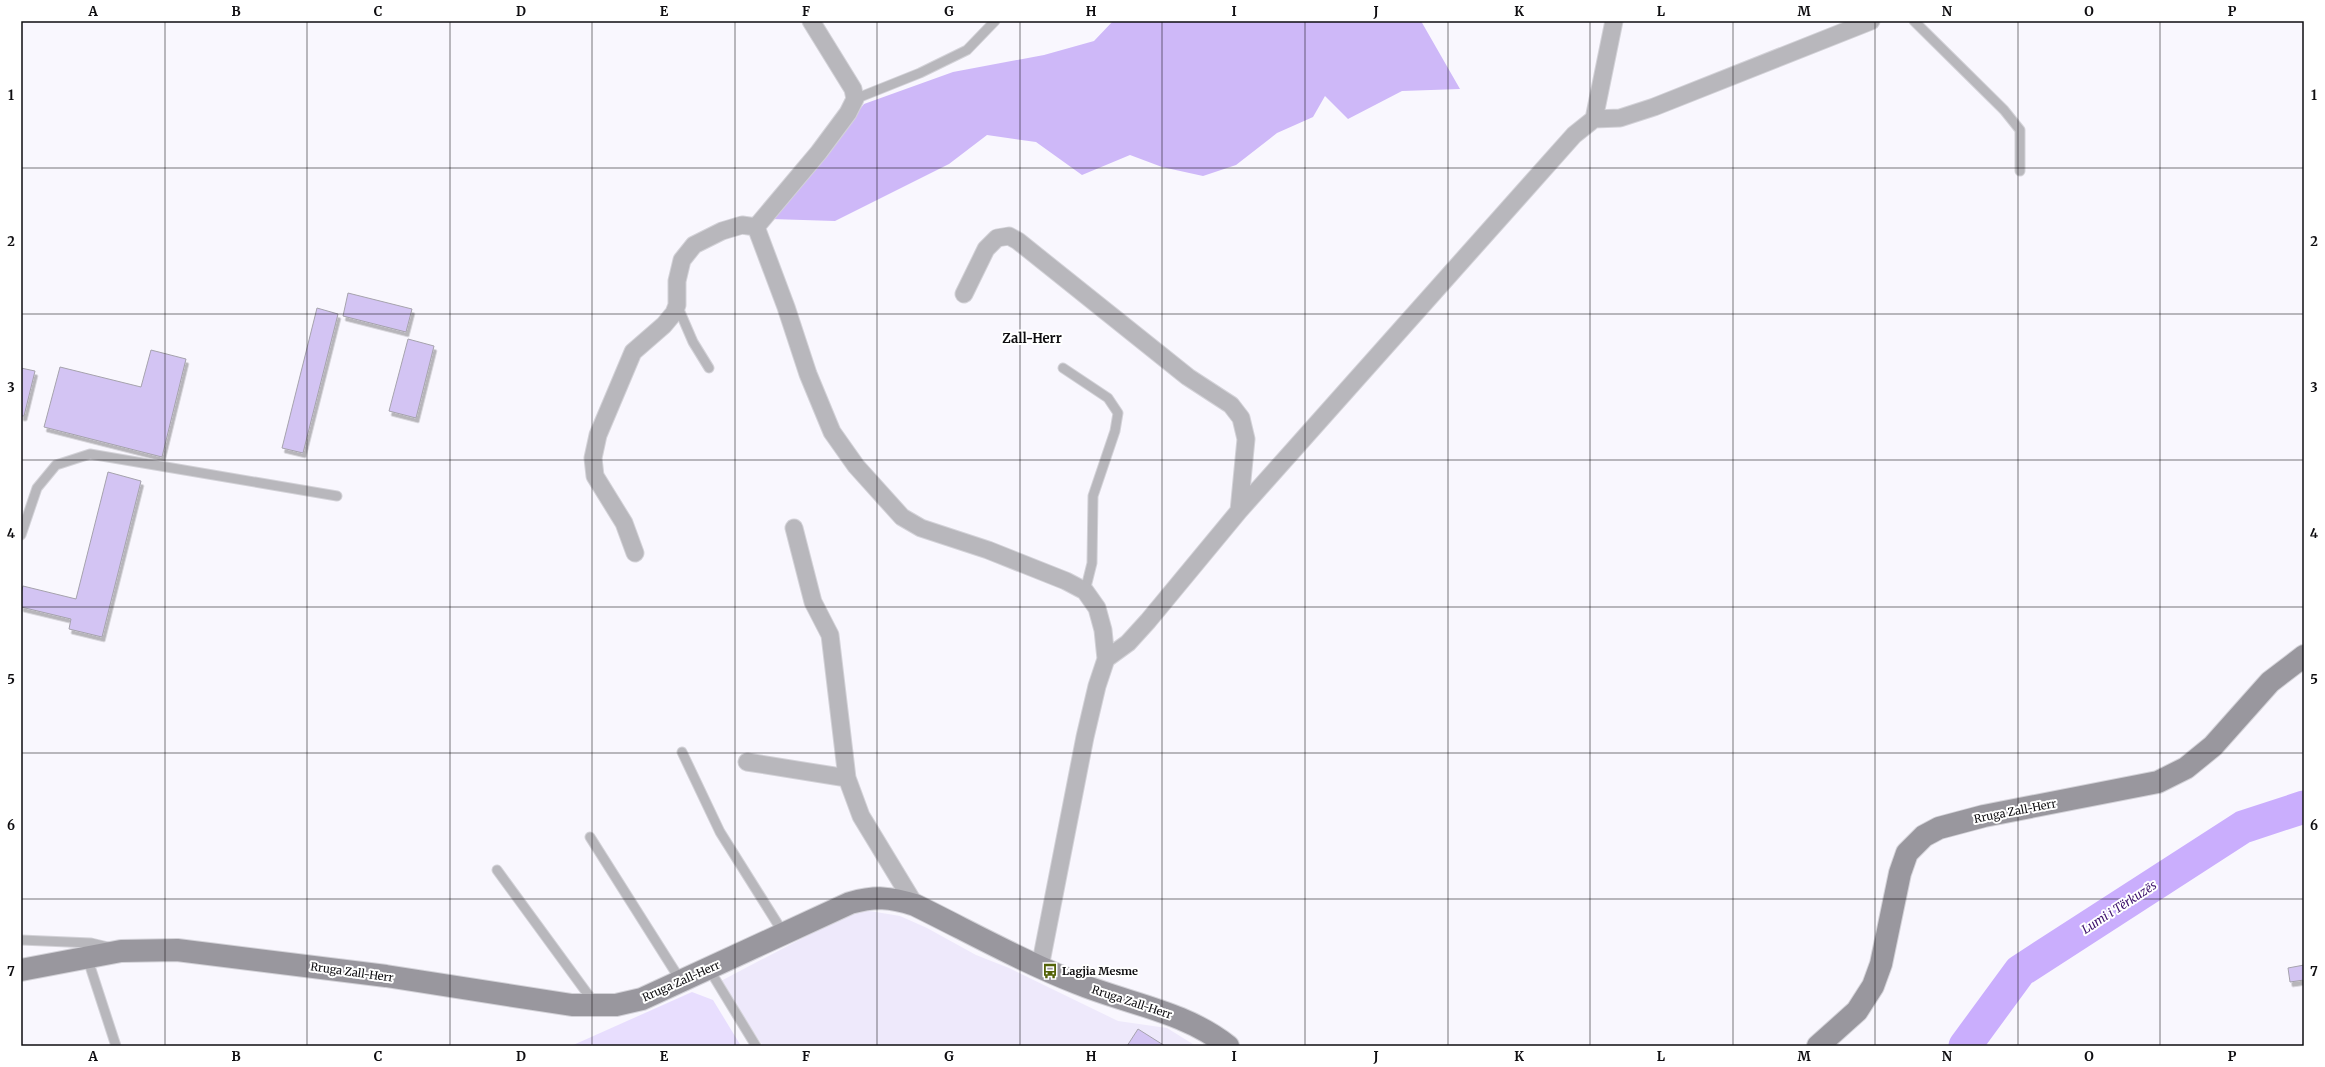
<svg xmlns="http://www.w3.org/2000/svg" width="2325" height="1067" viewBox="0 0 2325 1067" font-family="Merriweather,serif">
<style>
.built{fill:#eee9fb}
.green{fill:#e8defe}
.forest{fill:#ceb8f8}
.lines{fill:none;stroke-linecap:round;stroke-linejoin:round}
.river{stroke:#caaefd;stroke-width:33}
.building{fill:#d3c4f3;stroke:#a5a2ac;filter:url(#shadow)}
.lane-casing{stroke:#d3d2d8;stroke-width:11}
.street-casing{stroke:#d3d2d8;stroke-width:19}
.secondary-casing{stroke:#d3d2d8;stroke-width:24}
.lane{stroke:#b8b7bc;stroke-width:9}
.street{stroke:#b8b7bc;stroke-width:17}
.secondary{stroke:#99979e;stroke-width:22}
.grid{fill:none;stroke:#0e0d10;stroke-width:1;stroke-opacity:0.55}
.labels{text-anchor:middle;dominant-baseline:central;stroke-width:4;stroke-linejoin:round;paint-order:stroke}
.street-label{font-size:11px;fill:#0e0d10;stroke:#fff}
.poi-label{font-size:11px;font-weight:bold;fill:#0e0d10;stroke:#fff;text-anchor:start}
.water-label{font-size:12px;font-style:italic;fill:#3d116c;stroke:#fff}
.quarter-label{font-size:13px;font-weight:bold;fill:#0e0d10;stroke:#fff}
.neatline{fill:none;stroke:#0e0d10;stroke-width:1.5}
.grid-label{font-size:13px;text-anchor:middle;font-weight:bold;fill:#0e0d10}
</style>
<defs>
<filter id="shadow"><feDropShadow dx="2.5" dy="4.5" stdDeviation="0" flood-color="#0004"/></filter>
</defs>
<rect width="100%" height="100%" fill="#f9f7fe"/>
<path class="built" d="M858,909L900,916L927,928L976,955L1009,968L1118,1021L1167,1028L1196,1046H763L719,982Z"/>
<path class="green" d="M692,992L713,1000L741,1046H571Z"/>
<path class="forest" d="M1113,21H1421L1460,89L1402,91L1348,119L1325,96L1313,117L1277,133L1236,165L1203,176L1162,167L1130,155L1082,175L1036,142L987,135L949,164L835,221L771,219L864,104L953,72L1044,55L1094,41Z"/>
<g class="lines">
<path class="river" d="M1965,1046L2020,971L2243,827L2304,807"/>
</g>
<path class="building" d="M348,293L412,309L406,332L343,316Z
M317,308L338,314L303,453L282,448Z
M408,339L434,346L416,418L389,411Z
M151,350L186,359L162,457L44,427L60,367L141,387Z
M21,368L35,371L24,416H21Z
M108,472L141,481L102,637L69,629L71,619L21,607V593L23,586L76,599Z
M2304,965V980L2290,982L2288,968Z
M1138,1029L1165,1046H1127Z"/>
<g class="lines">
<g class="lane-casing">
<path id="lane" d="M1914,21L2004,110L2020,130V171
M855,99L920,73L967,50L995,21
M677,305L693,342L709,368
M1063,368L1108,398L1118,413L1115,431L1093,496L1092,563L1085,591
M21,535L37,488L56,465L90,454L337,496
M682,752L720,832L784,934
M590,837L681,981
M497,870L595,1004
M21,940L91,943L108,947
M87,957L116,1046
M709,969L756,1046"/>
</g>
<g class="street-casing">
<path id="street" d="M1594,119L1614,21
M756,227L819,152L848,113L855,99L853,89L811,21
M964,294L986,249L997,238L1009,236L1018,241L1188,377L1231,405L1241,418L1246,439L1239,511
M794,528L813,602L830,635L847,778L861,816L915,905
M635,553L624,523L595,476L593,458L598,435L633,352L664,325L674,313L677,305V281L682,260L694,245L722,231L742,225L756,227L786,307L808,374L832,432L856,466L902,517L921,528L988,550L1066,581L1085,591L1097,608L1103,630L1106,659
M747,762L847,778
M1040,967L1085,737L1097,686L1106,659L1128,643L1148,621L1239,511L1574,135L1594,119L1620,118L1654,107L1871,21"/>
</g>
<g class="secondary-casing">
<path id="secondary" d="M21,970L121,951L177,950L386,976L572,1005H616L642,999L850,903C876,896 889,897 915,905C968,931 1021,961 1077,983C1128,1004 1184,1011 1228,1046
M1818,1046L1857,1011L1873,986L1881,964L1900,873L1907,853L1924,836L1939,828L1984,816L2158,782L2186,768L2213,746L2270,682L2304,656"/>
</g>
<use href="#lane" class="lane"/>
<use href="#street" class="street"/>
<use href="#secondary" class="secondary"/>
</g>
<path class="grid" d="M165,21V1046M307,21V1046M450,21V1046M592,21V1046M735,21V1046M877,21V1046M1020,21V1046M1162,21V1046M1305,21V1046M1448,21V1046M1590,21V1046M1733,21V1046M1875,21V1046M2018,21V1046M2160,21V1046M21,168H2304M21,314H2304M21,460H2304M21,607H2304M21,753H2304M21,899H2304"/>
<defs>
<g id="bus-bare" transform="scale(1.2)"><path d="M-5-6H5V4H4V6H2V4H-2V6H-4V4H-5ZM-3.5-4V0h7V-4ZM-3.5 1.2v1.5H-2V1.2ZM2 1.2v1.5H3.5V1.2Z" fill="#536207" stroke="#fff" stroke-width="2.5" paint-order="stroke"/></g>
</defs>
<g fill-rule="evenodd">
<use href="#bus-bare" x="1050" y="971"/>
</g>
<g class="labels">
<g class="street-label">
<text transform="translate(2015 811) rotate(-11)">Rruga Zall-Herr</text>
<text transform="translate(352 972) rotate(8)">Rruga Zall-Herr</text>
<text transform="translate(681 981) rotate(-24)">Rruga Zall-Herr</text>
<text transform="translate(1132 1002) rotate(18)">Rruga Zall-Herr</text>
</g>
<g class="poi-label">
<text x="1062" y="971">Lagjia Mesme</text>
</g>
<g class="water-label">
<text transform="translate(2119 907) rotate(-33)">Lumi i Tërkuzës</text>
</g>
<g class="quarter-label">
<text x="1032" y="338">Zall-Herr</text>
</g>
</g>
<rect width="2325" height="1067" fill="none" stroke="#ffffff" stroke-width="44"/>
<rect x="22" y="22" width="2281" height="1023" class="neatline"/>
<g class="grid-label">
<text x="93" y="16">A</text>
<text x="236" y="16">B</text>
<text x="378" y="16">C</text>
<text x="521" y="16">D</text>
<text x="664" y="16">E</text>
<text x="806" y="16">F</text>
<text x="949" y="16">G</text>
<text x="1091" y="16">H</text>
<text x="1234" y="16">I</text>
<text x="1376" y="16">J</text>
<text x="1519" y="16">K</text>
<text x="1661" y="16">L</text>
<text x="1804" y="16">M</text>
<text x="1947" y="16">N</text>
<text x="2089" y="16">O</text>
<text x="2232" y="16">P</text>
<text x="11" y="100">1</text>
<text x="2314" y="100">1</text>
<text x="11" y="246">2</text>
<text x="2314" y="246">2</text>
<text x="11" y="392">3</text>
<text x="2314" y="392">3</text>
<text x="11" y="538">4</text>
<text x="2314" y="538">4</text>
<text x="11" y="684">5</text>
<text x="2314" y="684">5</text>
<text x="11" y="830">6</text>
<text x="2314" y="830">6</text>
<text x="11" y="976">7</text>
<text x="2314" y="976">7</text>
<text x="93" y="1061">A</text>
<text x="236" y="1061">B</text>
<text x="378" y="1061">C</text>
<text x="521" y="1061">D</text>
<text x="664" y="1061">E</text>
<text x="806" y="1061">F</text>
<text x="949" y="1061">G</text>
<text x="1091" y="1061">H</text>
<text x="1234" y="1061">I</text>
<text x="1376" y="1061">J</text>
<text x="1519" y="1061">K</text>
<text x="1661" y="1061">L</text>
<text x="1804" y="1061">M</text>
<text x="1947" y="1061">N</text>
<text x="2089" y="1061">O</text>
<text x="2232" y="1061">P</text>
</g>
</svg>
